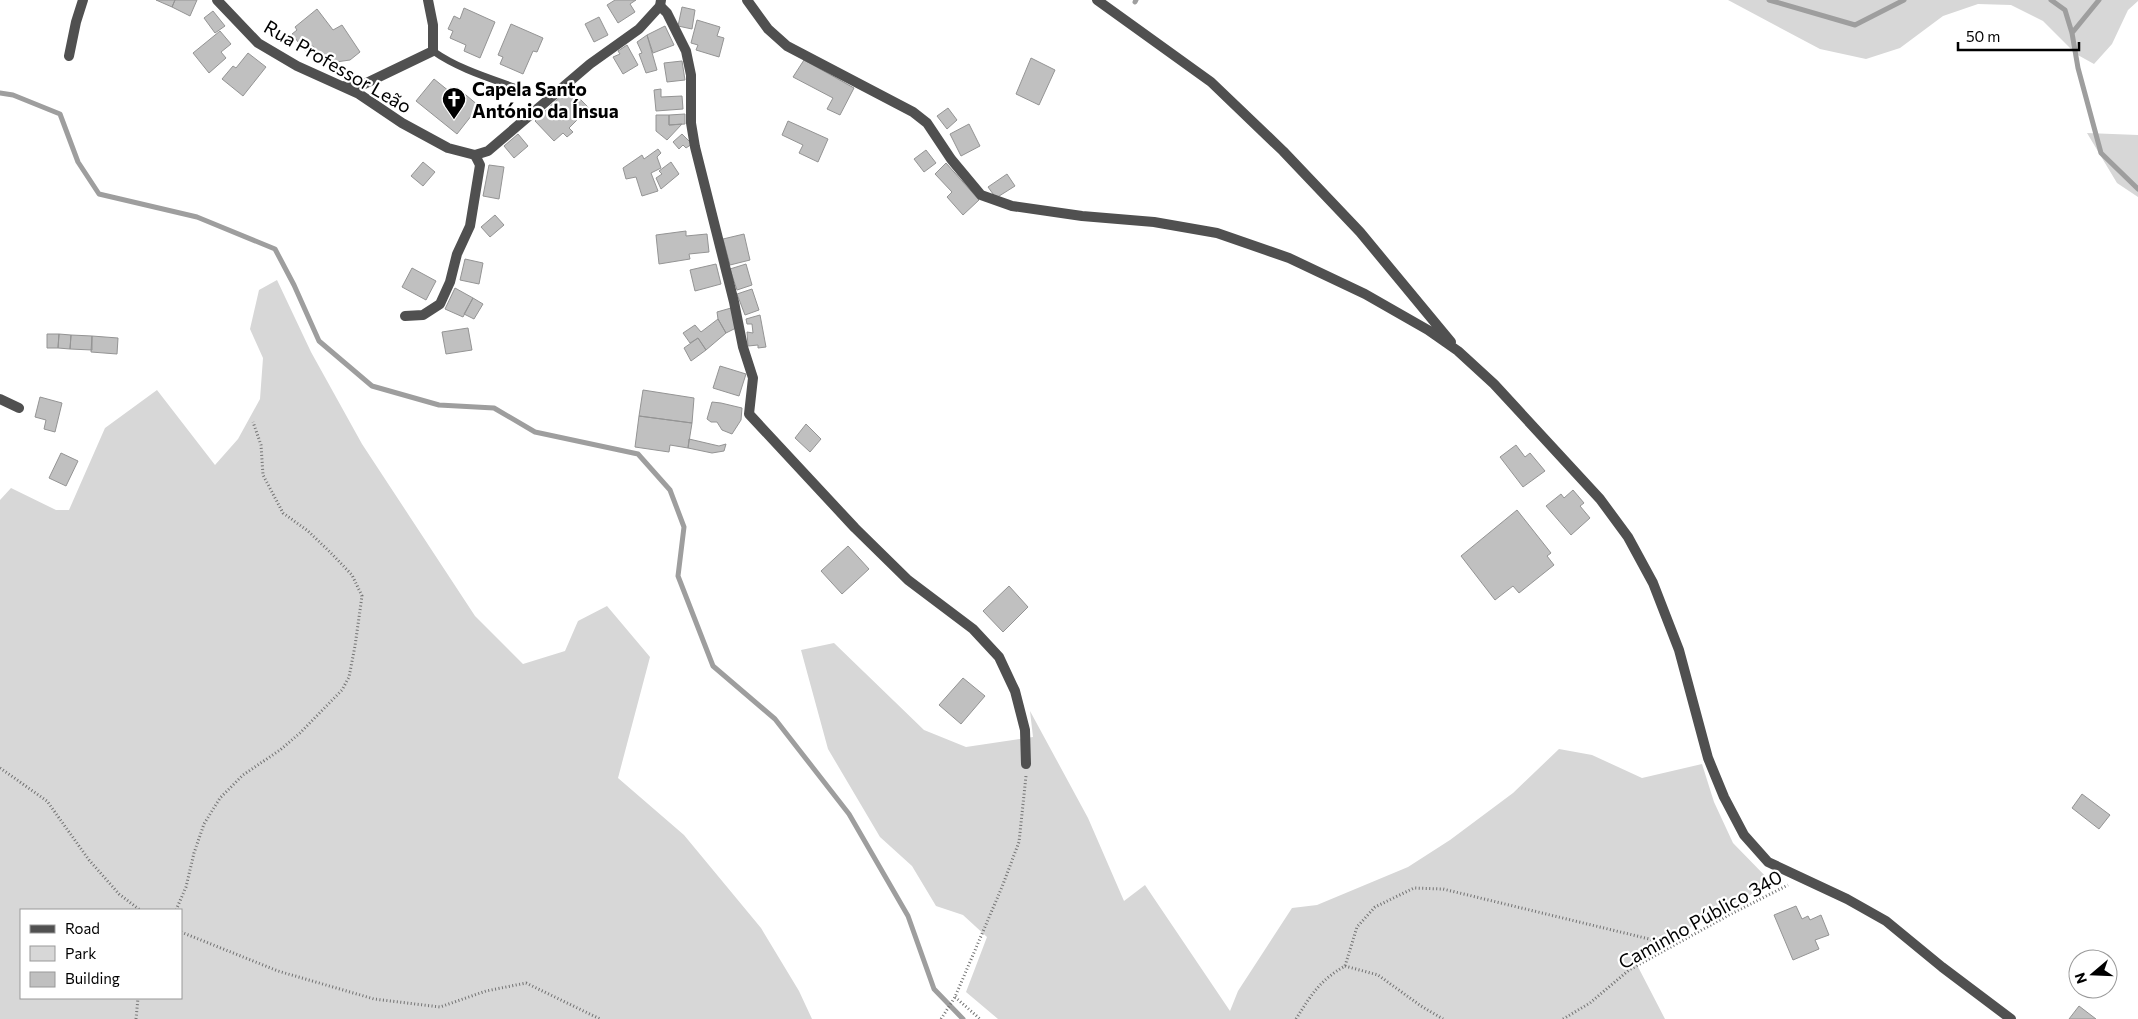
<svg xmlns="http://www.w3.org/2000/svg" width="2138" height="1019" viewBox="0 0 2138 1019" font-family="Commissioner,sans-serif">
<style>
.green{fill:#d7d7d7;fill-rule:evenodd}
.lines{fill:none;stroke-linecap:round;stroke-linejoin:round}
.stream{stroke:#9e9e9e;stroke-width:5}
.building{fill:#c0c0c0;stroke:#949494}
.path{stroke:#727272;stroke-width:3;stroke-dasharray:1 2.5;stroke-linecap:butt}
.service{stroke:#505050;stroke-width:7}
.minor{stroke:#505050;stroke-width:10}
.tertiary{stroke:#505050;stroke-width:10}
.labels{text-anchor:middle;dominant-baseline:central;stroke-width:4.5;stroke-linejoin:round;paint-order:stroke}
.street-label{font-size:19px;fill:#000;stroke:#fff}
.poi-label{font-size:19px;font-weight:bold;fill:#000;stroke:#fff;text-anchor:start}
</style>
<rect width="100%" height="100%" fill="#fff"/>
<path class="green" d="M1728,0H2138V1L2128,10L2112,44L2094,64L2076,54L2043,21L2011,5L1978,4L1943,16L1900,48L1866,59L1820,49Z
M2087,133L2138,135V197L2117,183Z
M277,280L311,352L362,444L475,616L523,664L565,651L578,621L607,606L650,657L618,778L684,835L761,928L799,991L812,1019H0V500L11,488L56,510H69L105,428L157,390L215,465L238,439L260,399L263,358L250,329L259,290ZM181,910V998H21V910Z
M834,643L924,730L966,747L1033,737L1030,711L1088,818L1124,901L1145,885L1230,1011L1238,991L1292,908L1317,905L1408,867L1450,840L1513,793L1559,749L1592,755L1642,778L1702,764L1714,802L1733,843L1772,883L1667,940L1635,961L1665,1019H998L966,992L987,937L963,915L936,906L912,866L880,837L828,749L801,650Z"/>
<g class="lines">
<path class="stream" d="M1769,0L1855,25L1904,0
M2051,0L2065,10L2072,33L2078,68L2101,153L2138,189
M1135,2L1136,0
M2072,33L2099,0
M0,93L13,95L60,114L78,162L99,194L197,217L275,249L294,285L319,341L372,386L439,405L494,408L535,432L638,454L670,490L684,527L678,576L713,666L775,719L849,814L908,916L934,989L963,1019"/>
</g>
<path class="building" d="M156,0H175L172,7Z
M175,0H197L190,16L172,7Z
M615,0H636L630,4L635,12L618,23L607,5Z
M682,7L695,10L692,29L678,26Z
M464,8L495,22L480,58L464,51L466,45L450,38L453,31L448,29L454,16L460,19Z
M317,9L333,30L342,25L360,52L350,60L336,62L320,57L313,46L305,51L292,34L297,30L295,27Z
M213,11L225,26L215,33L204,18Z
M599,17L608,35L594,42L585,24Z
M697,20L720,27L717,36L724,38L719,57L696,50L698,45L691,43Z
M511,24L543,38L537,52L533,51L523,74L500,64L503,57L498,55Z
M665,26L674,45L653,53L647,35Z
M220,31L231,44L221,52L226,58L209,73L193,53Z
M647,35L657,70L646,73L639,54L642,53L637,42Z
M627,45L638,65L623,74L613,57L620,54L618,51Z
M248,53L266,67L243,96L222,79L233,66L236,68Z
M1031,58L1055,70L1039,105L1016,94Z
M804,60L854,88L840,115L827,109L833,98L793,77Z
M682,61L685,80L667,82L664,63Z
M434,79L455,96L460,90L479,106L457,134L416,101Z
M569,88L589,108L569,128L573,132L567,137L563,133L554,141L535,121Z
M661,89V97L682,96L683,109L656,111L654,90Z
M948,108L957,120L947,129L937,116Z
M685,114V124L669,125V115Z
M656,115H669V125L682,124L667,140L656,131Z
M788,121L828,139L818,162L799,153L803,145L782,135Z
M969,124L980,146L961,156L950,134Z
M518,134L528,146L514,158L504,146Z
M682,134L692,144L686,148L683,145L679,149L673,142Z
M658,149L661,153L657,157L661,168L651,173L658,191L642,196L636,177L626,179L623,168L642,155L644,159Z
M926,150L936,163L924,172L914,159Z
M423,162L435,172L423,186L411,176Z
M671,162L679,174L661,189L656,178L662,174L659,171Z
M946,163L979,200L963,215L947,197L952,192L935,174Z
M489,165L504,167L499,199L483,196Z
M1007,174L1015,186L996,198L988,187Z
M495,215L504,225L490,237L481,227Z
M686,231V236L707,234L709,252L689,254L690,259L659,264L656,235Z
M744,234L750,260L730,265L723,239Z
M465,259L483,263L479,284L460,280Z
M716,264L721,284L695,291L690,270Z
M746,264L752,285L737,290L730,269Z
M412,268L436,281L426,300L402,287Z
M455,288L473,298L463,317L445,309Z
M752,289L759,310L745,315L737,294Z
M473,298L483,304L474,319L464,314Z
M731,308L736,328L726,333L718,319L717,312Z
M760,315L766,347L758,348V345L748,346L747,332L753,333L752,324H747L746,319Z
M718,319L726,333L706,350L698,338L690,343L683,333L695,325L701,332Z
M468,328L472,350L446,354L442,332Z
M47,334H59L58,348H47Z
M59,334L71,335L70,349L58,348Z
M71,335L92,336V350L70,349Z
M92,336L118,338L117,354L91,352Z
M698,338L706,350L691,361L684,348Z
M720,366L746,374L739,396L713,388Z
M643,390L694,398L692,423L639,416Z
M40,397L62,403L55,432L44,429L46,420L35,417Z
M712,402L721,403L742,408L741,420L732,434L722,430L717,422H711L707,419Z
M639,416L692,423L688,448L670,445L669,452L635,447Z
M806,424L821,439L810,452L795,438Z
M689,439L719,446L726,444L724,451L712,453L688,448Z
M1516,445L1525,457L1530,453L1545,471L1523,487L1500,457Z
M61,453L78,461L66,486L49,478Z
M1573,490L1584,503L1580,506L1590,518L1571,535L1546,506L1561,494L1564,498Z
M1517,510L1551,553L1547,556L1554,565L1519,593L1513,586L1495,600L1461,556Z
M848,546L869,569L842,594L821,571Z
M1009,586L1028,607L1003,632L983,611Z
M963,678L985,696L961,724L939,705Z
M2082,794L2110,815L2099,829L2072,808Z
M1796,906L1802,919L1808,916L1810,920L1821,915L1829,935L1815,940L1819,949L1793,960L1774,915Z
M2079,1006L2096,1019H2069Z"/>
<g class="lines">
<path class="path" d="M0,768L47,801L89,860L119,894L140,910
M176,910L186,887L194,853L204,824L220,798L243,775L280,750L300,733L342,690L349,677L355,646L362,596L352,575L331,553L308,531L283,513L263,475L261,445L253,422
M181,932L278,971L374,999L440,1007L486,991L526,983L600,1019
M1345,966L1378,975L1421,1006L1443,1019
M955,997L980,1019
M136,1019L138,998
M941,1019L955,997L1002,887L1019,842L1026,776
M1296,1019C1311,995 1320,980 1345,966L1357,927L1375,907L1414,888L1443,889L1674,945
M1563,1019L1590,1003L1629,970L1729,915L1788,885"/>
<path class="service" d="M433,51C457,68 486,77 514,87"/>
<path class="minor" d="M747,0L768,29L787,46L913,112L927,123L951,159L981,195L1012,206L1082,216L1154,222L1217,233L1289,258L1365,294L1428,330L1458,351L1494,384L1600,499L1628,537L1653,583L1679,650L1708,758L1724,797L1744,835L1768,862L1847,899L1886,921L1942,967L2011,1019
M1097,0L1211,82L1283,151L1360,232L1451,342
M660,6L667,13L686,51L691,75V123L695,147L734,302L743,347L753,378L749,414L855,528L908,580L973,629L999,657L1015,691L1025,730L1026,764
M69,56L76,22L83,0
M345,86L356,88L433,51V25L428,0
M405,316L423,315L440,304L450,282L457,254L470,226L480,165L475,155
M0,399L19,408"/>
<path class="tertiary" d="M217,0L258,43L297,66L359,94L402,123L448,148L475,155L488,151L590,64L639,29L660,6L661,0"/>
</g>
<defs>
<g id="church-pin" transform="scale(1.25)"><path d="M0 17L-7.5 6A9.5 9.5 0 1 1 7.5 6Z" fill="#000" stroke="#fff"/><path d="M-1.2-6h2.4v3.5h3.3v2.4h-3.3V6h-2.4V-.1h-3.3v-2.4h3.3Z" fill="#fff"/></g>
</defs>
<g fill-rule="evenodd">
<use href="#church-pin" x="454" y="99"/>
</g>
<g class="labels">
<g class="street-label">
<text transform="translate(338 66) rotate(30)">Rua Professor Leão</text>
<text transform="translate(1700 919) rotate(-29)">Caminho Público 340</text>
</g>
<g class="poi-label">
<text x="472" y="88">Capela Santo<tspan x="472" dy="22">António da Ínsua</tspan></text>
</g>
</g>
<rect x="20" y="909" width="162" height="90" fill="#ffffff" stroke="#999999"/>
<rect x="30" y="925" width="25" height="8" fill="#505050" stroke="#999999"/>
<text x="65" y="934" font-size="15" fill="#000000">Road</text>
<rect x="30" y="946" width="25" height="15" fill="#d7d7d7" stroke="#999999"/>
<text x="65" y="959" font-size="15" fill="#000000">Park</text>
<rect x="30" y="972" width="25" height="15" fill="#c0c0c0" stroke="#999999"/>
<text x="65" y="984" font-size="15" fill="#000000">Building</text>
<g transform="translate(2093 974) rotate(251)"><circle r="24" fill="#ffffff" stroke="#999999"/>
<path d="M0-4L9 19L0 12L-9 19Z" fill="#000000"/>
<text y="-8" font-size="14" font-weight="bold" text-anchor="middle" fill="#000000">N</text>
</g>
<path d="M1958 42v8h121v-8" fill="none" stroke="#000000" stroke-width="2.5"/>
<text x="1966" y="42" font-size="15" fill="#000000" stroke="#ffffff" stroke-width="4" paint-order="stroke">50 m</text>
</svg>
